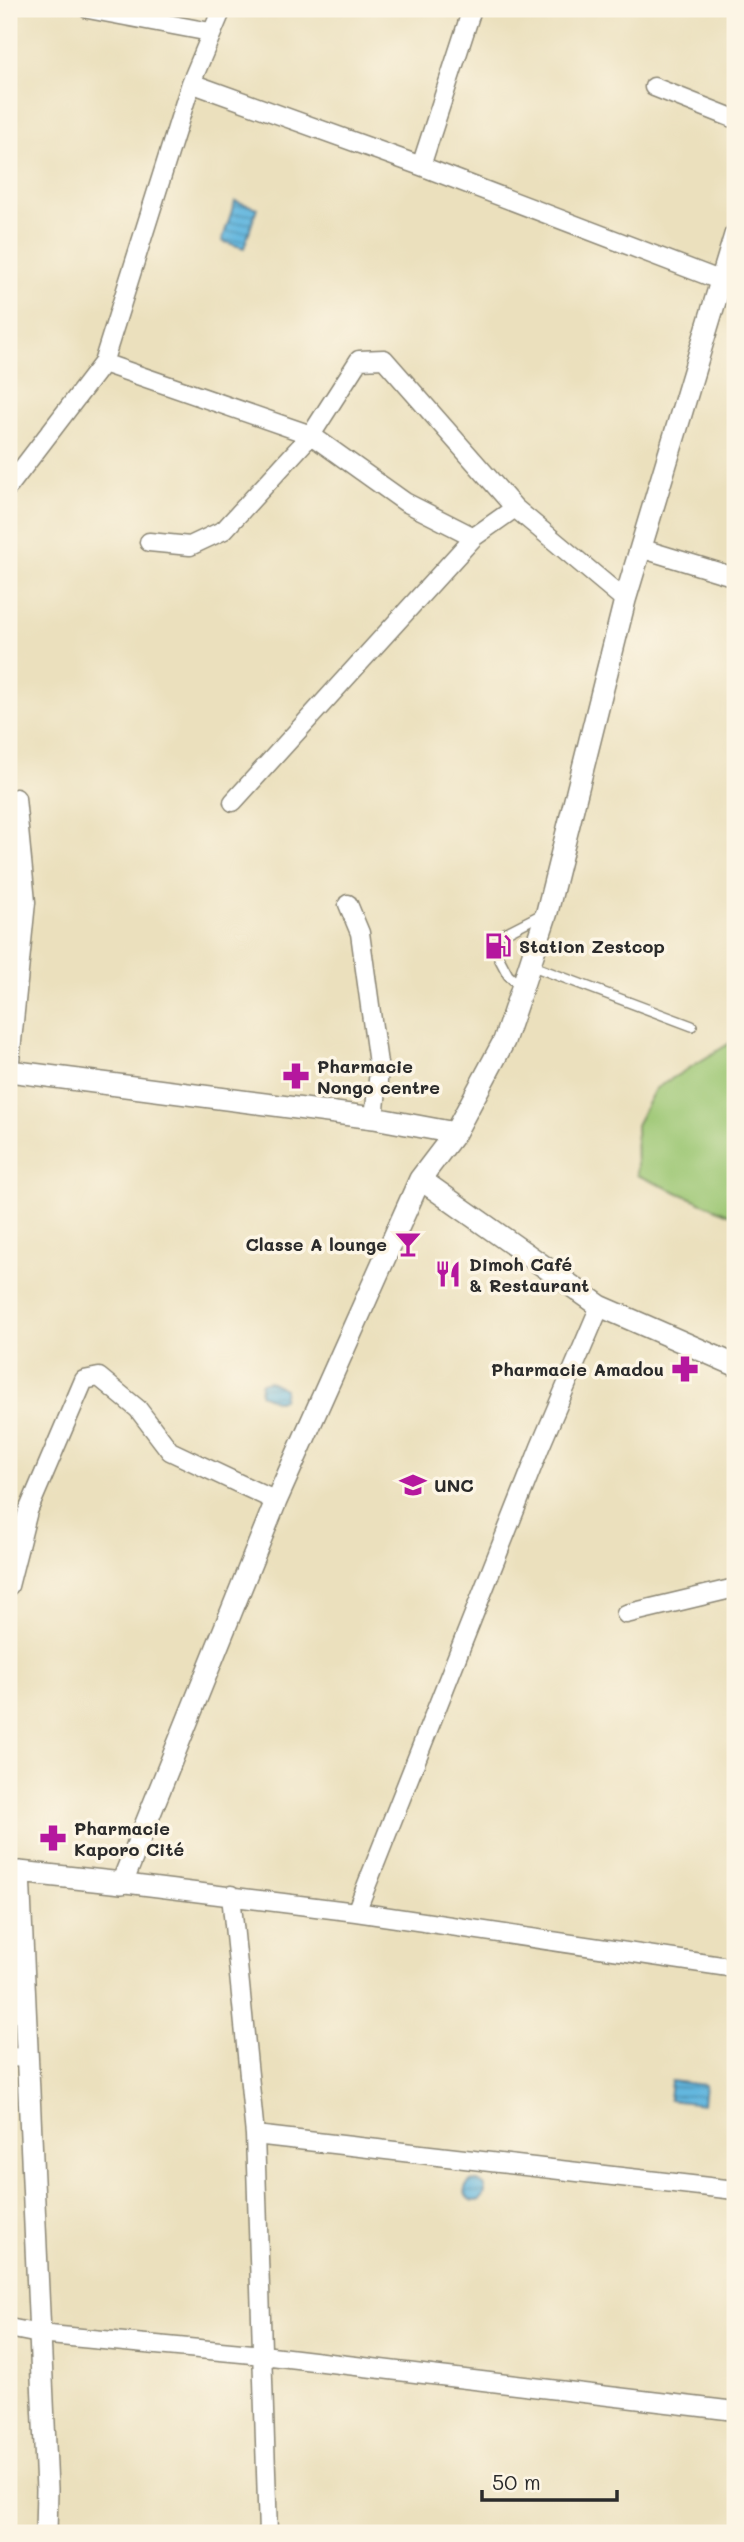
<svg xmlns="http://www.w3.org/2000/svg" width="744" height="2542" viewBox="0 0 744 2542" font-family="Mali,sans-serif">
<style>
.grass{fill:#9dc774;stroke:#647950;stroke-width:2}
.water{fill:url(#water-rules);stroke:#477185;stroke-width:2}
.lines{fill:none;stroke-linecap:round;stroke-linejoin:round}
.service-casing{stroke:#8b8674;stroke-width:12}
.minor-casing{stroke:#8b8674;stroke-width:21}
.tertiary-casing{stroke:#8b8674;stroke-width:24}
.service{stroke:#fff;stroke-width:9}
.minor{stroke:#fff;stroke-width:18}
.tertiary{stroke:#fff;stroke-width:21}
.labels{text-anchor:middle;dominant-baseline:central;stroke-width:7;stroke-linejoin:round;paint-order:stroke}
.poi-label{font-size:18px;font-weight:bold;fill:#2b2b2b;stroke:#fcf5e5;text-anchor:start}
</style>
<defs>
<pattern id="water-rules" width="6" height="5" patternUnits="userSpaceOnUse" patternTransform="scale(1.75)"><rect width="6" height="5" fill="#63b7df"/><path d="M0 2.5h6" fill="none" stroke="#5295b5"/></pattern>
</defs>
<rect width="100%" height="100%" fill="#fcf5e5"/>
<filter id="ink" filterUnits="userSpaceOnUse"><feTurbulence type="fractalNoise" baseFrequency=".0143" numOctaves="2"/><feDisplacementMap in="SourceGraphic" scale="14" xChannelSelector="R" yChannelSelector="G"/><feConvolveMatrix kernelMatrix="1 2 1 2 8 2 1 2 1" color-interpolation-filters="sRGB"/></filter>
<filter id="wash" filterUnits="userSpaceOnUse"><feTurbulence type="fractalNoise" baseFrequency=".00686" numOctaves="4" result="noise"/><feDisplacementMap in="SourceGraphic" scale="28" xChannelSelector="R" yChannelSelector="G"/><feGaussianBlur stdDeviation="1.57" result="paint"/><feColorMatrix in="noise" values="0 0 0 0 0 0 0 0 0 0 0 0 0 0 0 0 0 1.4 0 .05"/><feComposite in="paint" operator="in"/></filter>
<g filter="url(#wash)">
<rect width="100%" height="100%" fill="#ebe0bd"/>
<path class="grass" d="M735,1040V1217L637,1175L636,1125L655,1089Z"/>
<path class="water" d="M235,201L257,208L244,248L222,241Z
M269,1381L285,1389L283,1399L277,1401L260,1394L261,1383Z
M671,2081L705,2085L703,2104L669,2100Z
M465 2191a10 10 0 1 1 20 0a10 10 0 1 1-20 0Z"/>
</g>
<g filter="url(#ink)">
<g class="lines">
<g class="service-casing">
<path id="service" d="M505,933L544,913
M499,958L508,975L521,987
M530,965L692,1026"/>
</g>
<g class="minor-casing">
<path id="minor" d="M88,9L210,32
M191,83L421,166L735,286
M654,87L735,119
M421,166L472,9
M103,363L311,435L405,502L474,537L515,508
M9,486L103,363L191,83L222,9
M149,542L190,546L224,530L311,435L359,360L384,359L515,508L625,600
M640,548L735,577
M233,802L474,537
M348,904L360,933L379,1071L374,1118
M9,1071L26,902L16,798
M9,1586L28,1511L84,1380L99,1377L138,1409L170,1451L276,1501
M626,1614L735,1588
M122,1883L356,1912L735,1968
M231,1895L255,2135L268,2533
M356,1912L540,1447L600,1306
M9,2057L28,2058
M255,2135L735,2190
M9,2328L39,2334L263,2355L735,2411"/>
</g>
<g class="tertiary-casing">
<path id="tertiary" d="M9,1071L374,1118L455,1133
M420,1179L600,1306L735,1365
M46,2533L47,2489L19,1872L122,1883L276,1501L420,1179L455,1133L504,1041L522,988L547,912L625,600L735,235"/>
</g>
<use href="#service" class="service"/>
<use href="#minor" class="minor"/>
<use href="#tertiary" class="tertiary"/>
</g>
</g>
<defs>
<g id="fuel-bare" transform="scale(2.1)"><path d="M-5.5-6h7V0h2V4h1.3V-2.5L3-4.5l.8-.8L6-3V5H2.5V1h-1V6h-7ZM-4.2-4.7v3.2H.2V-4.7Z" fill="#b5179e" stroke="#fcf5e5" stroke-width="2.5" paint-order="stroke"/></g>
<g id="pharmacy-bare" transform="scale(2.1)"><path d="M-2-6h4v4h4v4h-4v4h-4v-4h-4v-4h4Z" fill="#b5179e" stroke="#fcf5e5" stroke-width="2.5" paint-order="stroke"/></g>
<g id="bar-bare" transform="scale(2.1)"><path d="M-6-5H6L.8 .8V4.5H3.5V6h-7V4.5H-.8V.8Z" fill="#b5179e" stroke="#fcf5e5" stroke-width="2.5" paint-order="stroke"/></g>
<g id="restaurant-bare" transform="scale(2.1)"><path d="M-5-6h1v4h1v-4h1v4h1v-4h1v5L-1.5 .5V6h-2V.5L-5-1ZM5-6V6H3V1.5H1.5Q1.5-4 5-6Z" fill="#b5179e" stroke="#fcf5e5" stroke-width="2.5" paint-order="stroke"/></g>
<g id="university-bare" transform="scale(2.1)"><path d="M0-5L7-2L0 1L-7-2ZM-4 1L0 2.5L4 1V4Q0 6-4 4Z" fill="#b5179e" stroke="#fcf5e5" stroke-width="2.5" paint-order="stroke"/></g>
</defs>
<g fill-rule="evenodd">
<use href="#fuel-bare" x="498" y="946"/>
<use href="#pharmacy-bare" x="296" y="1076"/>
<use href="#bar-bare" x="408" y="1244"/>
<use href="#restaurant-bare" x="448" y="1274"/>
<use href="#pharmacy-bare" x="685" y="1369"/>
<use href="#university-bare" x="413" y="1485"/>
<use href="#pharmacy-bare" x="53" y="1838"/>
</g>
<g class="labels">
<g class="poi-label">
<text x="519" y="946">Station Zestcop</text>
<text x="317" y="1066">Pharmacie<tspan x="317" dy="21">Nongo centre</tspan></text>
<text x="387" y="1244" text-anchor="end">Classe A lounge</text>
<text x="469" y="1264">Dimoh Café<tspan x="469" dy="21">&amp; Restaurant</tspan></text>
<text x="664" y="1369" text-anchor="end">Pharmacie Amadou</text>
<text x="434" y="1485">UNC</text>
<text x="74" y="1828">Pharmacie<tspan x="74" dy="21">Kaporo Cité</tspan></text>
</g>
</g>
<rect width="744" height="2542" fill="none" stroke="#fcf5e5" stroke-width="35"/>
<path d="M482 2490v10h135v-10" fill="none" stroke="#2b2b2b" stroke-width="3.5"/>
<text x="492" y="2490" font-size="21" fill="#2b2b2b" stroke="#fcf5e5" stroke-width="5" paint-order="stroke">50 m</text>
</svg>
